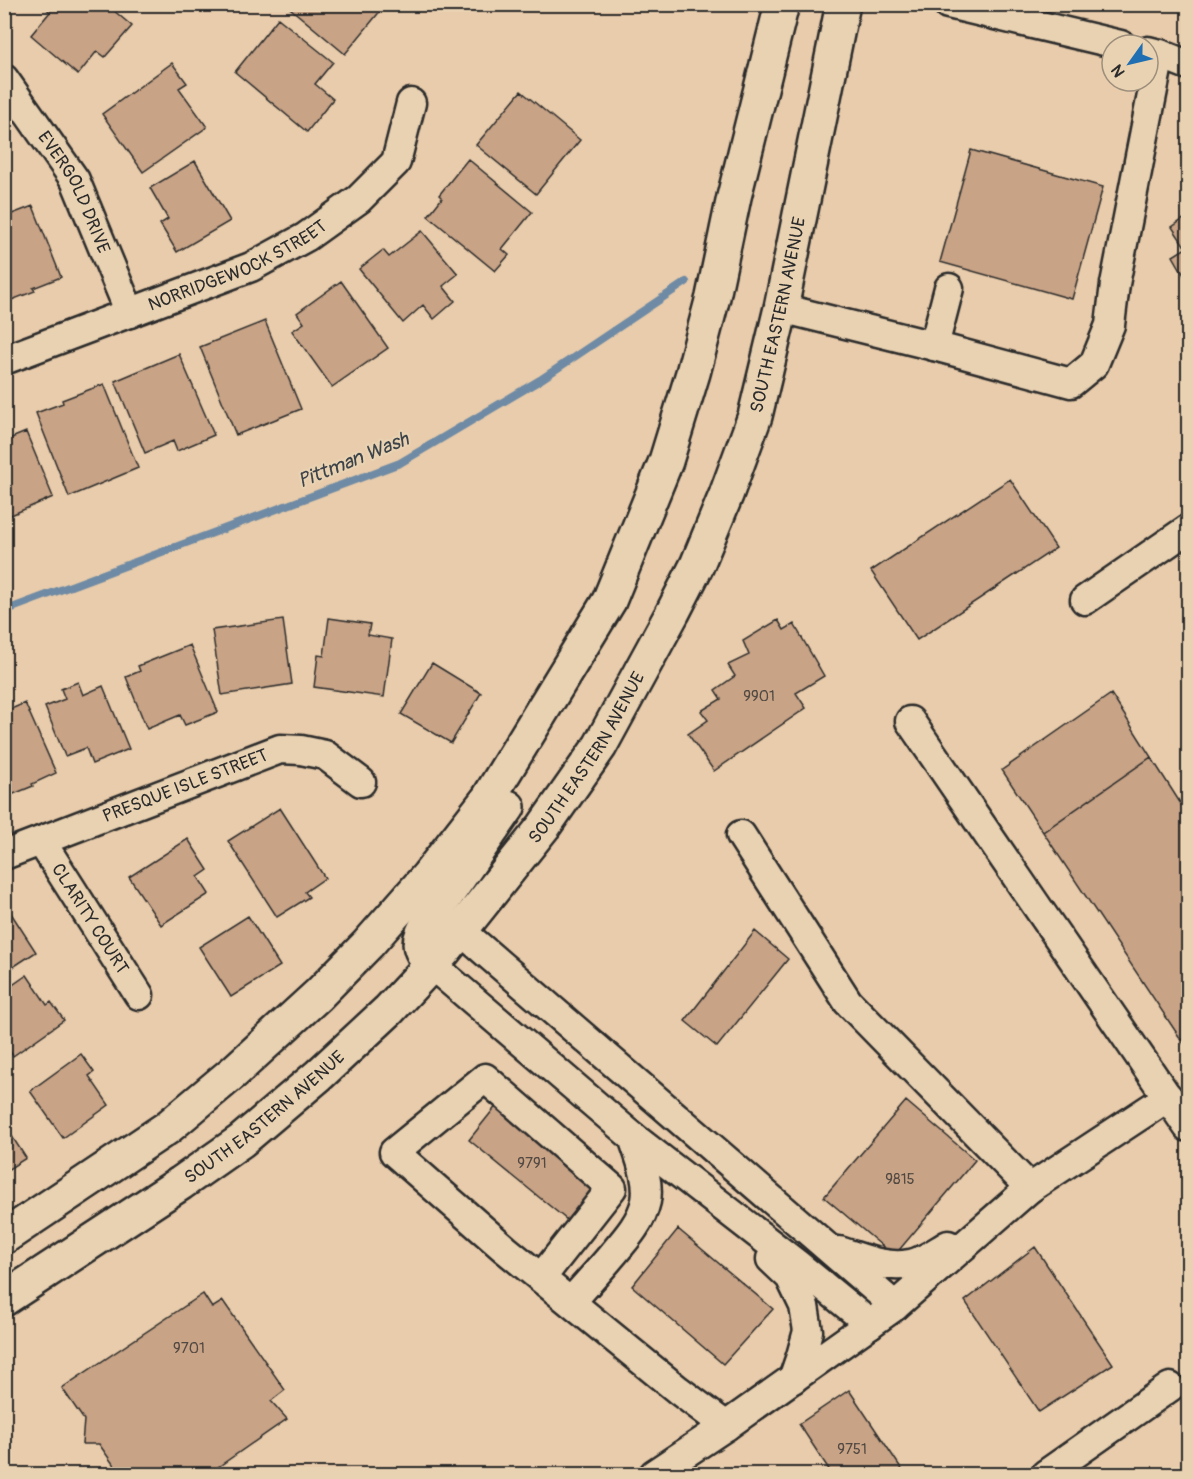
<svg xmlns="http://www.w3.org/2000/svg" width="1193" height="1479" viewBox="0 0 1193 1479" font-family="Pangolin,sans-serif">
<style>
.lines{fill:none;stroke-linecap:round;stroke-linejoin:round}
.stream{stroke:#6e8aa4;stroke-width:8}
.building{fill:#c8a386;stroke:#2b2b2b;stroke-width:1.5}
.minor-casing{stroke:#2b2b2b;stroke-width:33}
.major-casing{stroke:#2b2b2b;stroke-width:38}
.minor{stroke:#e9d2b2;stroke-width:28}
.major{stroke:#e9d2b2;stroke-width:33}
.labels{text-anchor:middle;dominant-baseline:central;stroke-width:4.5;stroke-linejoin:round;paint-order:stroke}
.number-label{font-size:15px;fill:#524942}
.street-label{font-size:18px;fill:#2b2b2b;stroke:#e9d2b2}
.water-label{font-size:20px;font-style:italic;fill:#3c4349;stroke:#e9d2b2}
</style>
<rect width="100%" height="100%" fill="#e9ccab"/>
<filter id="ink" filterUnits="userSpaceOnUse"><feTurbulence type="fractalNoise" baseFrequency=".0167" numOctaves="2"/><feDisplacementMap in="SourceGraphic" scale="12" xChannelSelector="R" yChannelSelector="G"/><feConvolveMatrix kernelMatrix="1 2 1 2 8 2 1 2 1" color-interpolation-filters="sRGB"/></filter>
<g filter="url(#ink)">
<g class="lines">
<path class="stream" d="M4,611L400,463L540,380L686,282"/>
</g>
<path class="building" d="M106,4L132,26L105,57L97,51L78,75L31,35L50,12L42,4Z
M285,4H386L345,54Z
M278,18L333,62L315,84L333,99L307,132L235,72Z
M172,63L187,83L179,88L207,127L143,172L102,114Z
M521,91L580,140L536,194L476,145Z
M971,150L1103,187L1072,299L940,262Z
M468,159L532,212L502,249L509,255L495,271L428,216L442,198L439,195Z
M195,161L230,221L177,252L160,224L168,219L150,188Z
M33,206L61,277L33,288L35,291L4,303V217Z
M1188,216V282L1173,256L1186,248L1172,227Z
M422,231L458,274L443,286L455,301L434,319L423,305L403,323L359,269L383,250L389,257Z
M341,281L388,348L332,387L292,331L304,323L297,313Z
M265,321L301,409L236,435L200,347Z
M179,354L214,435L177,451L173,441L145,453L115,381Z
M104,384L138,468L69,497L36,413L63,403L62,400Z
M26,432L53,497L4,518V441Z
M1010,479L1056,548L917,640L871,571Z
M329,618L370,624L368,635L392,639L384,697L314,687L318,655L324,656Z
M283,620L292,684L222,695L212,630Z
M778,620L784,630L794,624L824,676L796,693L806,708L714,771L688,734L708,720L701,711L721,699L715,690L735,676L728,665L749,655L743,641Z
M190,645L218,712L185,725L180,715L147,729L126,677L140,671L138,666Z
M432,663L481,693L451,743L401,714Z
M78,682L83,695L103,686L129,749L92,764L86,748L65,756L45,707L65,699L61,689Z
M1111,694L1151,757L1043,832L1002,770Z
M25,703L56,773L32,784L33,786L4,798V712Z
M1151,757L1188,815V1050L1043,832Z
M280,808L325,878L305,892L309,897L277,917L228,841Z
M188,839L208,870L198,877L209,894L161,925L129,877Z
M5,904L36,952L4,973V905Z
M248,916L280,966L231,997L199,947Z
M755,931L788,959L717,1047L685,1021Z
M27,975L47,1005L51,1002L64,1020L13,1056L4,1043V991Z
M81,1054L94,1072L89,1076L109,1105L63,1138L30,1091Z
M906,1101L975,1160L894,1256L824,1197Z
M497,1105L595,1186L567,1220L469,1140Z
M4,1124L26,1158L4,1172Z
M678,1229L773,1309L723,1364L632,1286Z
M1035,1247L1113,1364L1039,1412L965,1301Z
M203,1294L212,1308L223,1301L285,1390L271,1401L287,1419L208,1474H120L99,1444H82L84,1420L62,1388Z
M849,1390L905,1474H832L799,1424Z"/>
<g class="lines">
<g class="minor-casing">
<g id="minor">
<path d="M948,4L1121,45"/>
<path d="M1148,51L1160,54L1188,65"/>
<path id="s1" d="M4,79L75,180L130,313"/>
<path d="M781,308L934,346L1071,383L1094,364L1110,325L1115,284L1160,54"/>
<path d="M934,346L949,288"/>
<path id="s2" d="M4,360L251,267L306,237L359,199L396,162L411,103"/>
<path d="M1085,600L1188,529"/>
<path d="M910,721L1188,1127"/>
<path id="s3" d="M41,841L139,995"/>
<path id="s4" d="M4,855L280,749L301,750L325,755L361,782"/>
<path d="M460,930L895,1306"/>
<path d="M432,965L633,1137L798,1265L870,1324"/>
<path d="M1030,1188L1168,1097"/>
<path d="M839,1251C862,1258 886,1269 910,1264C923,1262 936,1252 948,1245"/>
<path d="M771,1259L790,1277L804,1306L808,1331L801,1356L793,1379"/>
<path d="M541,1278L612,1188L485,1078L394,1152L505,1249L678,1390L726,1426"/>
<path d="M571,1302C583,1288 596,1274 608,1260C623,1242 641,1224 646,1201C650,1180 639,1156 633,1137"/>
<path d="M654,1474L726,1426L895,1306L1030,1188L848,1002L741,835"/>
<path d="M1046,1474L1170,1387"/>
</g>
</g>
<g class="major-casing">
<g id="major">
<path d="M432,965C415,945 418,942 430,919L508,807"/>
<path d="M4,1237L167,1128L235,1071L318,995L368,944L428,876L488,799L609,601L666,461L693,373L713,297L734,197L782,4"/>
<path id="s5" d="M4,1299L181,1183L241,1141L319,1075L389,1010L445,950L544,826L600,746L673,612L697,565L726,495L755,416L781,308L843,4"/>
</g>
</g>
<use href="#minor" class="minor"/>
<use href="#major" class="major"/>
</g>
</g>
<g class="labels">
<g class="number-label">
<text x="759" y="696">9901</text>
<text x="532" y="1163">9791</text>
<text x="900" y="1179">9815</text>
<text x="189" y="1348">9701</text>
<text x="852" y="1449">9751</text>
</g>
<g class="street-label">
<text stroke="none"><textPath href="#s1" startOffset="134">EVERGOLD DRIVE</textPath></text>
<text stroke="none"><textPath href="#s2" startOffset="252">NORRIDGEWOCK STREET</textPath></text>
<text stroke="none"><textPath href="#s5" startOffset="1290">SOUTH EASTERN AVENUE</textPath></text>
<text stroke="none"><textPath href="#s5" startOffset="804">SOUTH EASTERN AVENUE</textPath></text>
<text stroke="none"><textPath href="#s4" startOffset="194">PRESQUE ISLE STREET</textPath></text>
<text stroke="none"><textPath href="#s3" startOffset="92">CLARITY COURT</textPath></text>
<text stroke="none"><textPath href="#s5" startOffset="318">SOUTH EASTERN AVENUE</textPath></text>
</g>
<g class="water-label">
<text transform="translate(353 460) rotate(-22)">Pittman Wash</text>
</g>
</g>
<rect width="1193" height="1479" fill="none" stroke="#e9d2b2" stroke-width="24"/>
<rect x="12" y="12" width="1169" height="1455" fill="none" stroke="#2b2b2b" stroke-width="2" filter="url(#ink)"/>
<g transform="translate(1130 63) rotate(236)"><circle r="28" fill="#e9d2b2" stroke="#9d8f7c" stroke-width="1.5"/>
<path d="M0-4.5L10 22L0 15L-10 22Z" fill="#1f6fb2"/>
<text y="-9" font-size="16" font-weight="bold" text-anchor="middle" fill="#2b2b2b">N</text>
</g>
</svg>
